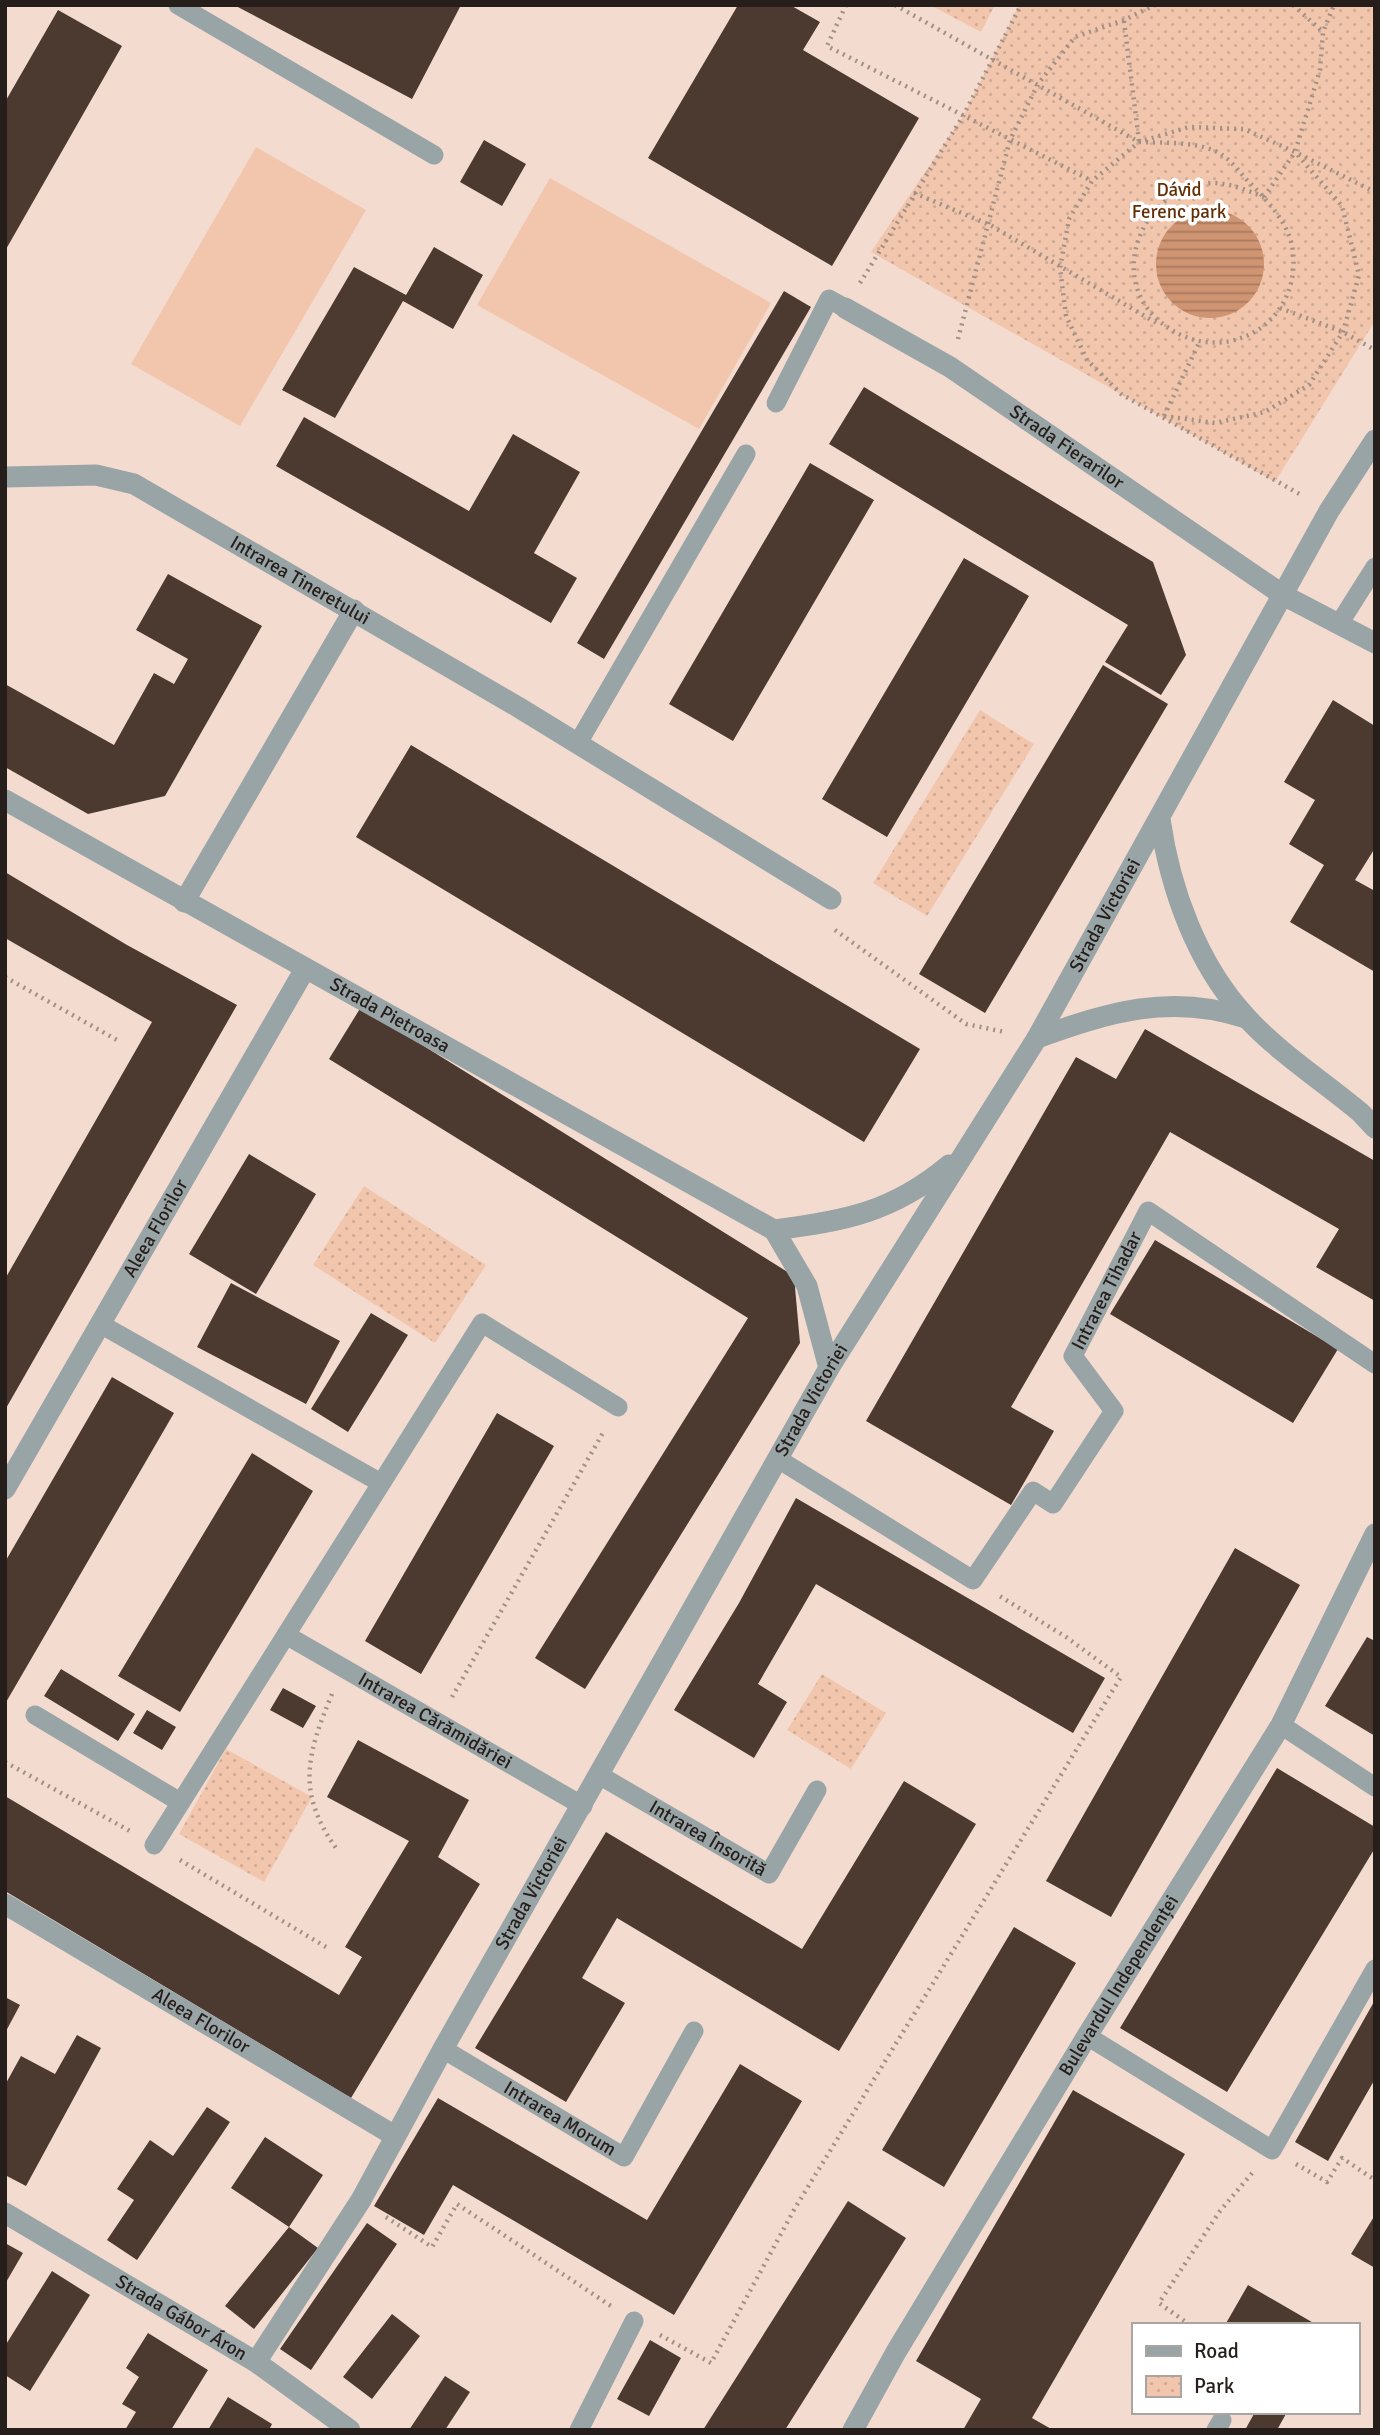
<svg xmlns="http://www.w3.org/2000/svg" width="1380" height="2435" viewBox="0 0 1380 2435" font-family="Signika,sans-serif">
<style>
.green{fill:#f2c6ad}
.park{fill:url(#park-dots)}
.water{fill:url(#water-rules)}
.building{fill:#4c3a30}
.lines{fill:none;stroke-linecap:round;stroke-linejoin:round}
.path{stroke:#a19086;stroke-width:4.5;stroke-dasharray:2 5;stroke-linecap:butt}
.lane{stroke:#98a4a6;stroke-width:19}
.street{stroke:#98a4a6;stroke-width:21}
.labels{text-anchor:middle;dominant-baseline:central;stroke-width:7;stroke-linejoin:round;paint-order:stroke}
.park-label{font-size:19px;fill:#642e06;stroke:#fff}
.street-label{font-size:19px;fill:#261e1a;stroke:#fff}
</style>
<defs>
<pattern id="park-dots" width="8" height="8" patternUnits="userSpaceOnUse" patternTransform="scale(1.75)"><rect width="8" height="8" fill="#f2c6ad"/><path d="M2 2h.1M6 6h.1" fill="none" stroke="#cfaa94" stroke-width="1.8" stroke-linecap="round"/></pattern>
<pattern id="water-rules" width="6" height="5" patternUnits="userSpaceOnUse" patternTransform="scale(1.75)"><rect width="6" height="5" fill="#cf9472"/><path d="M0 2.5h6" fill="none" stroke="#a8785d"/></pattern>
</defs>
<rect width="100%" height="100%" fill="#f3dccf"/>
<path class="green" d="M256,147L366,210L240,426L131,364Z
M550,178L771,303L699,429L477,305Z"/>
<path class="park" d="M930,5H995L981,32Z
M1019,5H1375V321L1275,482L871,252L963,116Z
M980,710L1034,744L927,916L873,883Z
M364,1186L486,1265L435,1343L313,1265Z
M822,1674L886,1713L851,1769L787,1730Z
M226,1749L312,1797L264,1882L179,1834Z"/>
<path class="water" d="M1156 264a54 54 0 1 1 108 0a54 54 0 1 1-108 0Z"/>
<path class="building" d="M234,5H461L412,99Z
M738,5H790L820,22L803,50L919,118L832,266L648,158Z
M58,10L122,46L5,251V102Z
M484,140L526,164L502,206L460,182Z
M434,247L483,275L453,329L403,301L335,418L282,390L354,267L406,295Z
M784,291L811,307L604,659L577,643Z
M864,387L1153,562L1186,655L1161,695L1105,662L1128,625L829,444Z
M304,417L469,511L513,434L580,472L534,553L577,578L551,623L276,466Z
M810,463L874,500L733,741L669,704Z
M964,558L1029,596L887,837L822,799Z
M168,574L262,626L165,796L88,814L5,767V684L114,745L154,673L174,684L188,659L136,630Z
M1103,665L1168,704L985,1013L919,974Z
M1333,700L1375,726V848L1355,880L1375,891V972L1290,922L1324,865L1289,844L1315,800L1284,782Z
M411,745L920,1049L864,1142L356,837Z
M5,872L127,945L237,1005L5,1410V1279L152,1022L5,938Z
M361,1007L794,1276L800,1343L585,1689L535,1658L748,1318L329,1059Z
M1145,1029L1375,1161V1301L1316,1267L1339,1229L1170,1132L1011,1407L1054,1431L1011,1505L866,1421L1076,1057L1116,1079Z
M249,1154L316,1194L256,1294L189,1254Z
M1155,1240L1338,1349L1293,1423L1110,1314Z
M231,1283L340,1341L306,1404L197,1347Z
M371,1313L408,1335L348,1432L311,1409Z
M112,1377L174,1413L5,1704V1562Z
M497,1413L554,1446L421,1674L365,1641Z
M252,1453L313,1491L180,1712L118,1676Z
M796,1498L1105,1678L1073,1733L816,1584L758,1684L787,1702L754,1758L674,1710L739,1603Z
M1235,1548L1300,1585L1111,1917L1046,1881Z
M1367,1637L1375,1641V1736L1325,1706Z
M61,1669L135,1714L118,1741L44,1696Z
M283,1688L316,1706L303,1728L270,1710Z
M147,1710L176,1727L162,1750L133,1733Z
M358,1740L469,1800L438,1857L480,1884L351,2098L5,1891V1796L339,1995L362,1957L345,1947L409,1841L327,1797Z
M1277,1768L1375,1827V1848L1227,2092L1120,2028Z
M904,1781L976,1824L839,2051L617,1918L582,1978L625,2003L566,2102L475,2048L606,1832L802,1949Z
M1014,1927L1076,1963L944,2187L882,2150Z
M5,1997L20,2005L5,2033Z
M1375,2000V2079L1328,2161L1295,2142Z
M77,2035L101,2048L26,2186L5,2175V2085L21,2056L55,2074Z
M740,2064L802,2101L674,2315L453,2185L424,2235L374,2206L438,2098L647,2220Z
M1073,2090L1185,2154L1032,2418L1053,2430H963L981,2399L916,2361Z
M207,2107L230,2122L137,2260L107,2240L134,2200L117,2189L150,2140L173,2156Z
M265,2137L323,2175L289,2227L231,2188Z
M848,2201L906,2238L785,2430H703Z
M1375,2215V2268L1351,2254Z
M367,2223L397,2244L311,2370L280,2349Z
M289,2227L318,2248L254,2329L225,2306Z
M5,2243L23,2253L5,2284Z
M52,2271L90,2295L30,2391L5,2375V2346Z
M1248,2285L1317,2325H1225Z
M392,2314L420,2336L372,2399L343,2377Z
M148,2333L208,2370L171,2430H125L136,2412L122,2404L139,2377L126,2368Z
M650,2340L681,2358L649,2416L617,2399Z
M445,2376L470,2392L445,2430H409Z
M228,2397L272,2424L269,2430H208Z
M1255,2412H1287L1277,2430H1245Z"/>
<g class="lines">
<path class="path" d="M846,5L827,46L1092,181
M895,5L1139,142C1162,143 1203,141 1222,155C1232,161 1240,173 1248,181C1267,200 1290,224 1293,252C1301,331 1213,372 1156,318C1106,271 1147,184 1213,183C1231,183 1248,191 1264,197
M1293,5L1323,32
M1124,21L1139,141
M1299,154L1375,192
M914,193L990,225L1160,325
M1264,197L1295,152L1320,70L1323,32L1334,5
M860,283L963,116L1021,5
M1280,308L1343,332L1375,350
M958,339L1010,140L1038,84L1075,37L1124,20L1155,5
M1164,416L1215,423L1265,412L1309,385L1343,332L1359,275L1342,206L1295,152L1244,129L1189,127L1139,142L1092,181L1069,219L1060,268L1066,316L1087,360L1121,394L1303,496
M1164,416L1199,343
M835,930L966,1024L1005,1032
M5,977L117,1040
M332,1694C307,1754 296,1792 336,1848
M452,1697L604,1431
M5,1762L130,1831
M180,1860L326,1947
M1296,2164L1327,2182L1342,2158L1375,2180
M386,2217L432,2247L457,2204L611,2306
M1190,2325L1159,2303L1220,2211L1253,2172
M660,2335L711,2363L795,2208L1121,1677L1066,1637L998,1595"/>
<g class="lane">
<path d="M178,5L434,155"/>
<path d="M776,403L829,299L845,308"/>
<path d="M1339,624L1375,567"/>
<path d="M578,743L746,454"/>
<path d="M102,1325L381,1483"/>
<path id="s1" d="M778,1459L973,1580L1033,1491L1053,1504L1114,1411L1073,1356L1148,1211L1375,1364"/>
<path id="s2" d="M286,1635L583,1806"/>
<path d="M35,1715L180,1802"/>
<path d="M1281,1725L1375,1787"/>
<path id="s3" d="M599,1775L769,1874L817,1790"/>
<path d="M154,1845L482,1323L618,1407"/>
<path d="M1087,2036L1272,2150L1375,1969"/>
<path id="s4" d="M443,2049L624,2157L694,2031"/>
<path d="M579,2430L634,2321"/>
<path d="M1216,2430L1222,2420"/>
</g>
<g class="street">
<path id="s5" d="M845,308L950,367L1283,595L1375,643"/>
<path id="s6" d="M5,477L96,475L134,484L518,707L831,899"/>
<path id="s7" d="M5,800L774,1230L807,1286L829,1368"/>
<path d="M1160,819C1170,889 1197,964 1246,1017C1279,1053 1324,1082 1361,1113L1375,1128"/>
<path d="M184,902L354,610"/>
<path d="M1037,1038C1109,1012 1171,993 1246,1018"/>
<path d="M774,1230C845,1221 893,1212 949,1165"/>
<path id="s8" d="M5,1489L305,969"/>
<path id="s9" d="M5,1904L395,2136"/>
<path id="s10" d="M5,2213L256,2362L350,2430"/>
<path id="s11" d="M256,2362L361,2200L443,2049L829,1368L1037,1038L1329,511L1375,440"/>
<path id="s12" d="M853,2430L896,2352L1087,2036L1281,1725L1375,1534"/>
</g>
</g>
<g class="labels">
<g class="park-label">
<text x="1179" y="190">Dávid<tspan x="1179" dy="22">Ferenc park</tspan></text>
</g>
<g class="street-label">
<text stroke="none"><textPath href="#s5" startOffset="262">Strada Fierarilor</textPath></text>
<text stroke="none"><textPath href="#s6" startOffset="322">Intrarea Tineretului</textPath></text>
<text stroke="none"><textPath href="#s11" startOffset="1678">Strada Victoriei</textPath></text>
<text stroke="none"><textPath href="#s7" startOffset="441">Strada Pietroasa</textPath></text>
<text stroke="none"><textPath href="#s8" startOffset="301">Aleea Florilor</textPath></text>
<text stroke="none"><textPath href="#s1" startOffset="614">Intrarea Tihadar</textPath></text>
<text stroke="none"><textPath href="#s11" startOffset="1111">Strada Victoriei</textPath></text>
<text stroke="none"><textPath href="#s2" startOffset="172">Intrarea Cărămidăriei</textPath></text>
<text stroke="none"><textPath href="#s3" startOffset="126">Intrarea Însorită</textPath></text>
<text stroke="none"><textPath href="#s11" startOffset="544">Strada Victoriei</textPath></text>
<text stroke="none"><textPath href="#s12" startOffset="518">Bulevardul Independenței</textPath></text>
<text stroke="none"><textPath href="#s9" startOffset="228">Aleea Florilor</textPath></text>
<text stroke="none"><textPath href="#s4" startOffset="136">Intrarea Morum</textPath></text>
<text stroke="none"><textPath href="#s10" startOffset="205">Strada Gábor Áron</textPath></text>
</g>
</g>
<rect width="1380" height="2435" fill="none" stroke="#261e1a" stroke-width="14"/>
<rect x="1132" y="2323" width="228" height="91" fill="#ffffff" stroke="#a8a5a3" stroke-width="2"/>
<rect x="1146" y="2346" width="35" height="10" fill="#98a4a6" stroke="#a8a5a3" stroke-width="2"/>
<text x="1194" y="2358" font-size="21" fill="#261e1a">Road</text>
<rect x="1146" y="2376" width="35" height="21" fill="url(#park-dots)" stroke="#a8a5a3" stroke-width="2"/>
<text x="1194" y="2393" font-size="21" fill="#261e1a">Park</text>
</svg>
